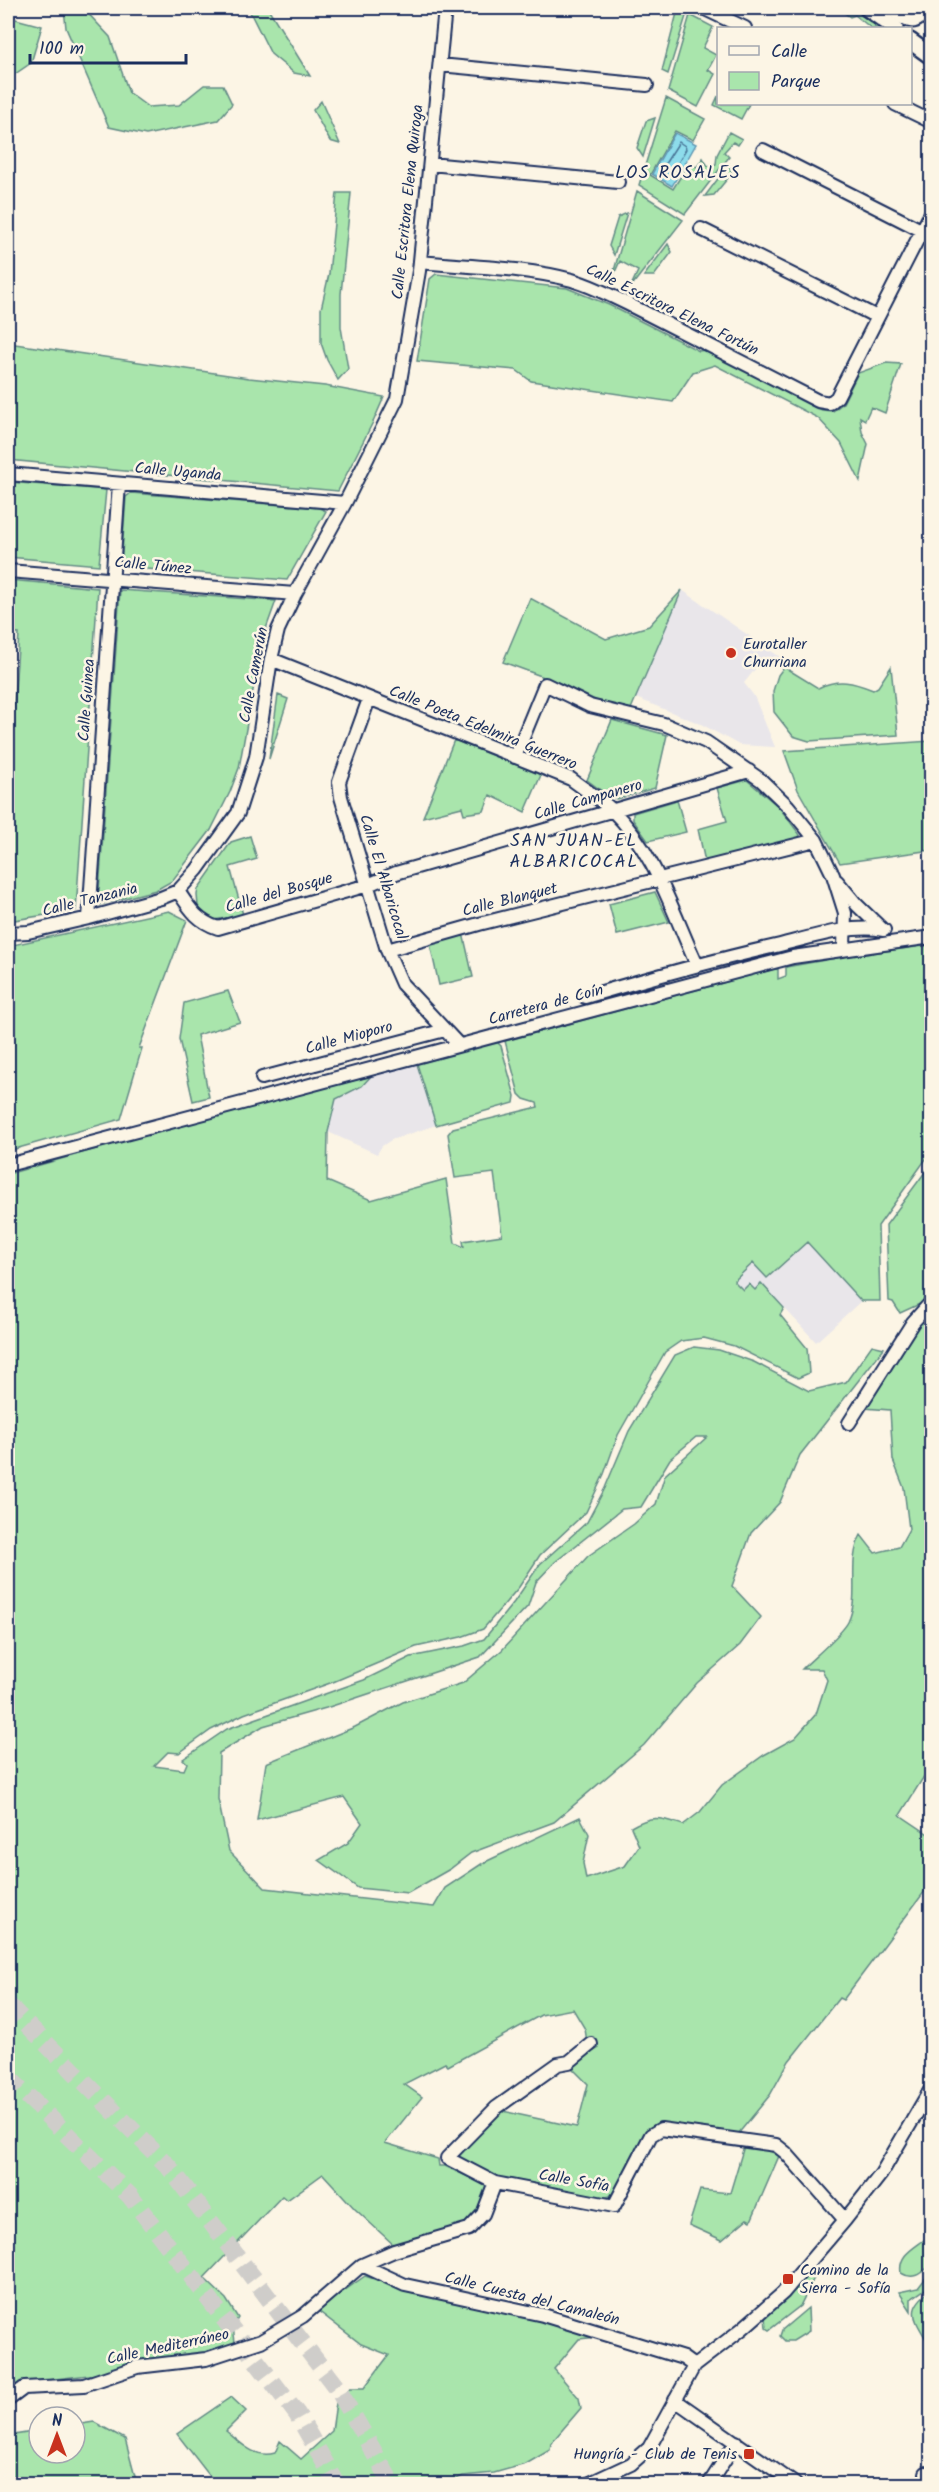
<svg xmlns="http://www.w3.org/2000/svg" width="939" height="2492" viewBox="0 0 939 2492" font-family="Kalam,sans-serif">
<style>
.built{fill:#e9e6ea}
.green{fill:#a9e5ac;stroke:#628a85;stroke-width:1.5}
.water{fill:#8ddceb;stroke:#5f97b3;stroke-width:1.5}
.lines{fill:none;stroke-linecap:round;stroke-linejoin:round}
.shore{stroke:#497496;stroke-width:1.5}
.highway-tunnel{stroke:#cfcdca;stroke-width:18;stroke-dasharray:18 9;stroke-linecap:butt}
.minor-casing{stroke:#1b2f5e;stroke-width:16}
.major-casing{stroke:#1b2f5e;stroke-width:20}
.minor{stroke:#fcf5e5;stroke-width:12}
.major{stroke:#fcf5e5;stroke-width:15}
.poi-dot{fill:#c8321e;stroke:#fcf5e5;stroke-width:2}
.labels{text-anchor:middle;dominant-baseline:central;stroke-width:5;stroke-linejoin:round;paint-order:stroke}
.street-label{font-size:16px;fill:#1b2f5e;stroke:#fcf5e5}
.poi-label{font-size:16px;fill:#1b2f5e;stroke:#fcf5e5;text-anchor:start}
.neighbourhood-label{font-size:18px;letter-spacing:1.5px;fill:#1b2f5e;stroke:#fcf5e5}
</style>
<rect width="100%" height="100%" fill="#fcf5e5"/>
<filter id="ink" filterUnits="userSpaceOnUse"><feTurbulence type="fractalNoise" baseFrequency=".0167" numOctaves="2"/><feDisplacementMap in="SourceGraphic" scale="12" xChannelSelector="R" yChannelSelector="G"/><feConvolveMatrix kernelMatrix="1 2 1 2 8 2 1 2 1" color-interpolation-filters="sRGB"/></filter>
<g filter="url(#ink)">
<path class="built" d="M682,590L780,657L771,663L764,658L744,683L754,696L775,747L739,745L701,724L636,698Z
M417,1064L436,1125L391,1140L382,1146L377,1154L328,1132L336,1099L362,1086L371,1076Z
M806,1242L861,1301L816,1342L762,1284L754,1290H743L734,1281L754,1263L768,1278Z"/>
<path class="green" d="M64,8H83L110,37L129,93L148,107L179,105L204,85H223L232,104L218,120L146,135L109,127L66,28Z
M248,8H268L310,76L294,73L271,54Z
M838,8H856L883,28H871L855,15L850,17Z
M678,9L687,13L668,74L662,71Z
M690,15L713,27L703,48L716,55L708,70L715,74L698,107L668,91Z
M8,17L42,26L31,63L15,74L8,72Z
M718,96V104H749L741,119L714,105Z
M666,98L705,119L693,140L675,131L650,175L673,189L689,163L697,167L703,158L708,166L716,164L717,155L729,132L742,139L738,145L733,142L724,152L729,157L685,214L639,185Z
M321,101L340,144L330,141L313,110Z
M655,118L643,157L637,148L646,121Z
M729,164L732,173L714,195L705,196Z
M637,191L683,220L630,288L638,271L620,261L611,281Z
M337,193H351L341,294V327L348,369L338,380L327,360L321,343V309L329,274Z
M627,213L614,255L609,246L618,217Z
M668,244L672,252L654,276H644Z
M436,274L567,288L609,305L699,351L705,350L822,410L833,411L843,403L858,373L886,363L901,364L885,413L871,407L865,420L860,417L862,432L868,444L860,481L841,443L818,418L715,365L693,372L673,402L531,381L516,370L417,361L430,279Z
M8,343L249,378L325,386L384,397L374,420L338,491L8,460Z
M8,482L106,490L99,565L8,557Z
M131,493L319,508L326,511L287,580L121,567L126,497Z
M8,580L98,588L76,910L8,921V761L10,760L19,634L8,633Z
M120,590L276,601L262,640L239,768L230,792L211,830L172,881L156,890L98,905Z
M682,590L631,709L597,701L560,683L503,662L530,598L606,639L649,626Z
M784,667L818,688C839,678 853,682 873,690L878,687L891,667L898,735L809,741L793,736L774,712L773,691L778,675Z
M278,695L288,699L269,759Z
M612,720L667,735L655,788L617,799L610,797L587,780Z
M454,740L541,775L525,812L490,795L484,811L464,814L462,807L423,817Z
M931,741V850L840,863L798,790L784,751Z
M747,780L779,807L800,835L798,839L705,862L698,829L727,821L717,788Z
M677,800L686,832L648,841L633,820V813Z
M250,836L257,859L230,867L243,915L214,920L202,912L198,906L197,895L198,889L231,842Z
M655,892L669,922L617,935L609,904Z
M169,911L187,920L139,1048H142L121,1119L8,1151V946Z
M463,933L473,977L439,985L430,944Z
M931,945V1152L878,1226L880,1301H861L807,1242L767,1278L753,1263L734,1281L743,1290L749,1284L755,1290L761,1283L784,1308L780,1315L807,1348L809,1373L798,1378L734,1346L704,1338L681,1341L665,1352L618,1435L604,1474L586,1512L540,1555L519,1587L483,1629L461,1637L416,1647L333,1682L244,1714L211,1730L179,1753L168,1752L154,1766L184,1770L187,1763L183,1759L227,1729L364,1680L411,1657L464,1646L484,1639L514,1602L540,1564L587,1522L605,1488L629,1431L675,1355L694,1347L719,1350L754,1362L809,1391L846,1382L872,1345L884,1348L800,1455L780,1502L751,1533L732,1586L761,1617L740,1645L697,1683L644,1745L554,1822L471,1853L450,1869L408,1893L358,1888L319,1860L348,1843L362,1823L344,1797L257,1820L266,1763L355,1727L403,1702L463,1683L502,1650L588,1556L634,1524L656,1504L665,1475L707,1437H696L670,1459L641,1507L622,1509L555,1562L536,1582L528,1606L480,1657L326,1708L263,1726L219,1753L218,1799L229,1851L265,1888L434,1907L445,1888L483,1863L580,1817L589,1834L583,1863L586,1879L625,1866L639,1846L631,1827C653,1814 661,1818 683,1825L700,1812L722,1785L764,1755L795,1738L816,1714L827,1680L822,1669H802C813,1658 842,1634 848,1622C861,1595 846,1562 861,1535L875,1553L899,1547L909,1529L904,1488L893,1460L890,1410L864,1408L901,1350L931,1309V1765L900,1815L931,1836V1883L843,2000L839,1998L789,2061L770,2095L738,2134L698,2129L650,2130L617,2188L610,2196L599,2199L504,2180L456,2158L498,2110L577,2127L588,2084L569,2065L599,2048L592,2041L587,2042L585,2029L573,2009L541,2015L448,2066L445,2063L404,2084L422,2097L385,2143L438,2159L439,2166H445L490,2187L480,2210L470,2223L396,2247L355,2209L323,2174L287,2200L282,2196L204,2278L226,2299L238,2318L233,2326L235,2342L222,2350L135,2363L98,2376L97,2374L21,2383L8,2392V1174L177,1126L371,1076L362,1086L336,1099L328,1132L327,1181L371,1200L446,1179L455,1243L464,1247L463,1241L502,1235L494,1173L455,1178L448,1134L453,1128L538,1107L537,1103L524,1099L519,1094L505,1041L778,968V979L786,976V967L842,957Z
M228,991L240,1022L197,1035L209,1097L193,1101L179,1039L184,1003Z
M497,1042L501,1046L515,1096L514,1103L436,1125L417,1064Z
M931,1164V1292L922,1303L900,1313L893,1302L889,1301L886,1225Z
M744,2146L767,2149L779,2156L751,2221L747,2219L722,2240L689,2225L700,2190L730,2193Z
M924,2240H931V2265C921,2273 914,2281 901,2273C898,2256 912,2249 924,2240Z
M811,2268H816L817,2272L800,2306L769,2330L766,2328L765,2316L782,2303Z
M931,2271V2285L911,2299V2311L899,2292L918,2288Z
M365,2276L426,2296L490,2308L598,2337L579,2339L554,2369L579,2398L581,2408L551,2443L550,2450L526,2464L494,2473L463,2476L456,2479L425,2484H388L385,2481L380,2484H216L177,2434L231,2397L246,2411L226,2431C241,2443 254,2459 275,2453L280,2441L301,2459L332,2431L336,2403L350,2388H364L389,2355L361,2344L317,2310Z
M931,2290V2348C917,2321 902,2311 931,2290Z
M808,2308L809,2331L793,2341H785L780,2336L782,2330Z
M94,2422L125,2439L137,2484H8V2436L39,2431V2453H75V2425Z"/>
<path class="water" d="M675,133L696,144L672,186L652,174Z"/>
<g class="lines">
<path class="shore" d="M679,142L685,146L686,149L671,175L668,176L661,170Z"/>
<path class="highway-tunnel" d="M8,2005L169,2167L339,2391L392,2484
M8,2077L130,2196L297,2414L337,2484"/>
<g class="minor-casing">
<path id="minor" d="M703,8L745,28
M890,8C905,20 915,31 927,8
M440,65L647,85
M895,104L932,122
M763,150L921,230
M430,164L618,182
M701,229L877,317
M420,262C470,267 524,267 572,280C592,286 610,295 628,304L818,401L830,403L837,397L932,211
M8,474L345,503
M8,571L295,594
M271,659L571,779C584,789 600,799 612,810C655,852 672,911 697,965
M369,699L339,782L341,797L387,950L402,984L459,1045
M515,757L545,684L590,706L664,724L706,742L761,780L788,806L816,840L833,875L845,913L844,948
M837,881L857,905L883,930
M178,891C190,909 197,921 218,928L368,885L396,873L749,771
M89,918L119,484
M8,933L28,932L89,918L161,898L178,891L197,870L238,813L256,757L271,659L278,630L295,594L345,503L397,399L419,271L445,8
M387,950L479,924L816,840
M585,997C649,978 714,960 780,945C812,937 851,924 884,930
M262,1078L445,1030
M8,1165L793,957L932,937
M849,1423L913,1322L932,1301
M591,2044L569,2062L558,2064L496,2108L447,2158L495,2183L614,2206L651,2135L661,2129L776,2145L786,2153L845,2220
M362,2265L405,2285L543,2315L683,2358L694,2366
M8,2400L24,2388L84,2385L137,2367L206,2359L261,2341L303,2316L362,2265L394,2251L469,2229L483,2214L495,2183
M675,2400L795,2484
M926,2473L932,2478
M588,2484L631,2464L649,2448L694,2366L742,2329L783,2293L845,2220L881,2174L932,2087
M709,2484L736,2442"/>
</g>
<g class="major-casing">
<path id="major" d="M867,8L895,28
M910,41L932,57"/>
</g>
<use href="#minor" class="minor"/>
<use href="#major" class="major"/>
</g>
</g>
<g class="poi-dot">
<circle cx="731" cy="653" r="6"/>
<rect x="782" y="2273" width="12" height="12" rx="3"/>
<rect x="743" y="2448" width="12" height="12" rx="3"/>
</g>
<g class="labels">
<g class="street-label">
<text transform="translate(408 202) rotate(-84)">Calle Escritora Elena Quiroga</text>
<text transform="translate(672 310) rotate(26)">Calle Escritora Elena Fortún</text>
<text transform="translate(178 472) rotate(5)">Calle Uganda</text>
<text transform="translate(153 566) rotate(5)">Calle Túnez</text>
<text transform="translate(254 675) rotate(-79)">Calle Camerún</text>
<text transform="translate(87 700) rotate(-86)">Calle Guinea</text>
<text transform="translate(483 728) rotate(22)">Calle Poeta Edelmira Guerrero</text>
<text transform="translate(588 800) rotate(-16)">Calle Campanero</text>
<text transform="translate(383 877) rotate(73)">Calle El Albaricocal</text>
<text transform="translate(279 893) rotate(-16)">Calle del Bosque</text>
<text transform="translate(90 900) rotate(-14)">Calle Tanzania</text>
<text transform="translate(510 900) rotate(-14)">Calle Blanquet</text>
<text transform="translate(546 1005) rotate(-15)">Carretera de Coín</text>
<text transform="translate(349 1038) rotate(-15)">Calle Mioporo</text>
<text transform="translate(574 2181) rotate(10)">Calle Sofía</text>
<text transform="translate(532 2299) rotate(14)">Calle Cuesta del Camaleón</text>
<text transform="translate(168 2347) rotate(-12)">Calle Mediterráneo</text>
</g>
<g class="poi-label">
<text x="743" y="644">Eurotaller<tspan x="743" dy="18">Churriana</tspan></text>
<text x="800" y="2270">Camino de la<tspan x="800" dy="18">Sierra - Sofía</tspan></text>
<text x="737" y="2454" text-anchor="end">Hungría - Club de Tenis</text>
</g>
<g class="neighbourhood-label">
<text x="678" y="173">LOS ROSALES</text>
<text x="574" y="841">SAN JUAN-EL<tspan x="574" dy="21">ALBARICOCAL</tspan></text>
</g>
</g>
<rect width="939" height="2492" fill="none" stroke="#fcf5e5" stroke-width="30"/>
<rect x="15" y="15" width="909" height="2462" fill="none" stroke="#1b2f5e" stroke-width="2" filter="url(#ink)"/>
<rect x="717" y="27" width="195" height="78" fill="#fcf5e5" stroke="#a2a6af" stroke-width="1.5"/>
<rect x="729" y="46" width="30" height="9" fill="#fcf5e5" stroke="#a2a6af" stroke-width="1.5"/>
<text x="771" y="57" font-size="18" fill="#1b2f5e">Calle</text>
<rect x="729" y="72" width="30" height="18" fill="#a9e5ac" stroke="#a2a6af" stroke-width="1.5"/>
<text x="771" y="87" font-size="18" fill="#1b2f5e">Parque</text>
<g transform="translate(57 2435)"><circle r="28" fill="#fcf5e5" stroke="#a2a6af" stroke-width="1.5"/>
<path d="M0-4.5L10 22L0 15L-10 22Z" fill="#c8321e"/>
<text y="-9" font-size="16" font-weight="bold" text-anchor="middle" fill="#1b2f5e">N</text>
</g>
<path d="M30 54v9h156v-9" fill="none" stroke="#1b2f5e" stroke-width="3"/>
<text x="39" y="54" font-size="18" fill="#1b2f5e" stroke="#fcf5e5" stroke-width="4.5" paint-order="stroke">100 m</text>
</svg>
